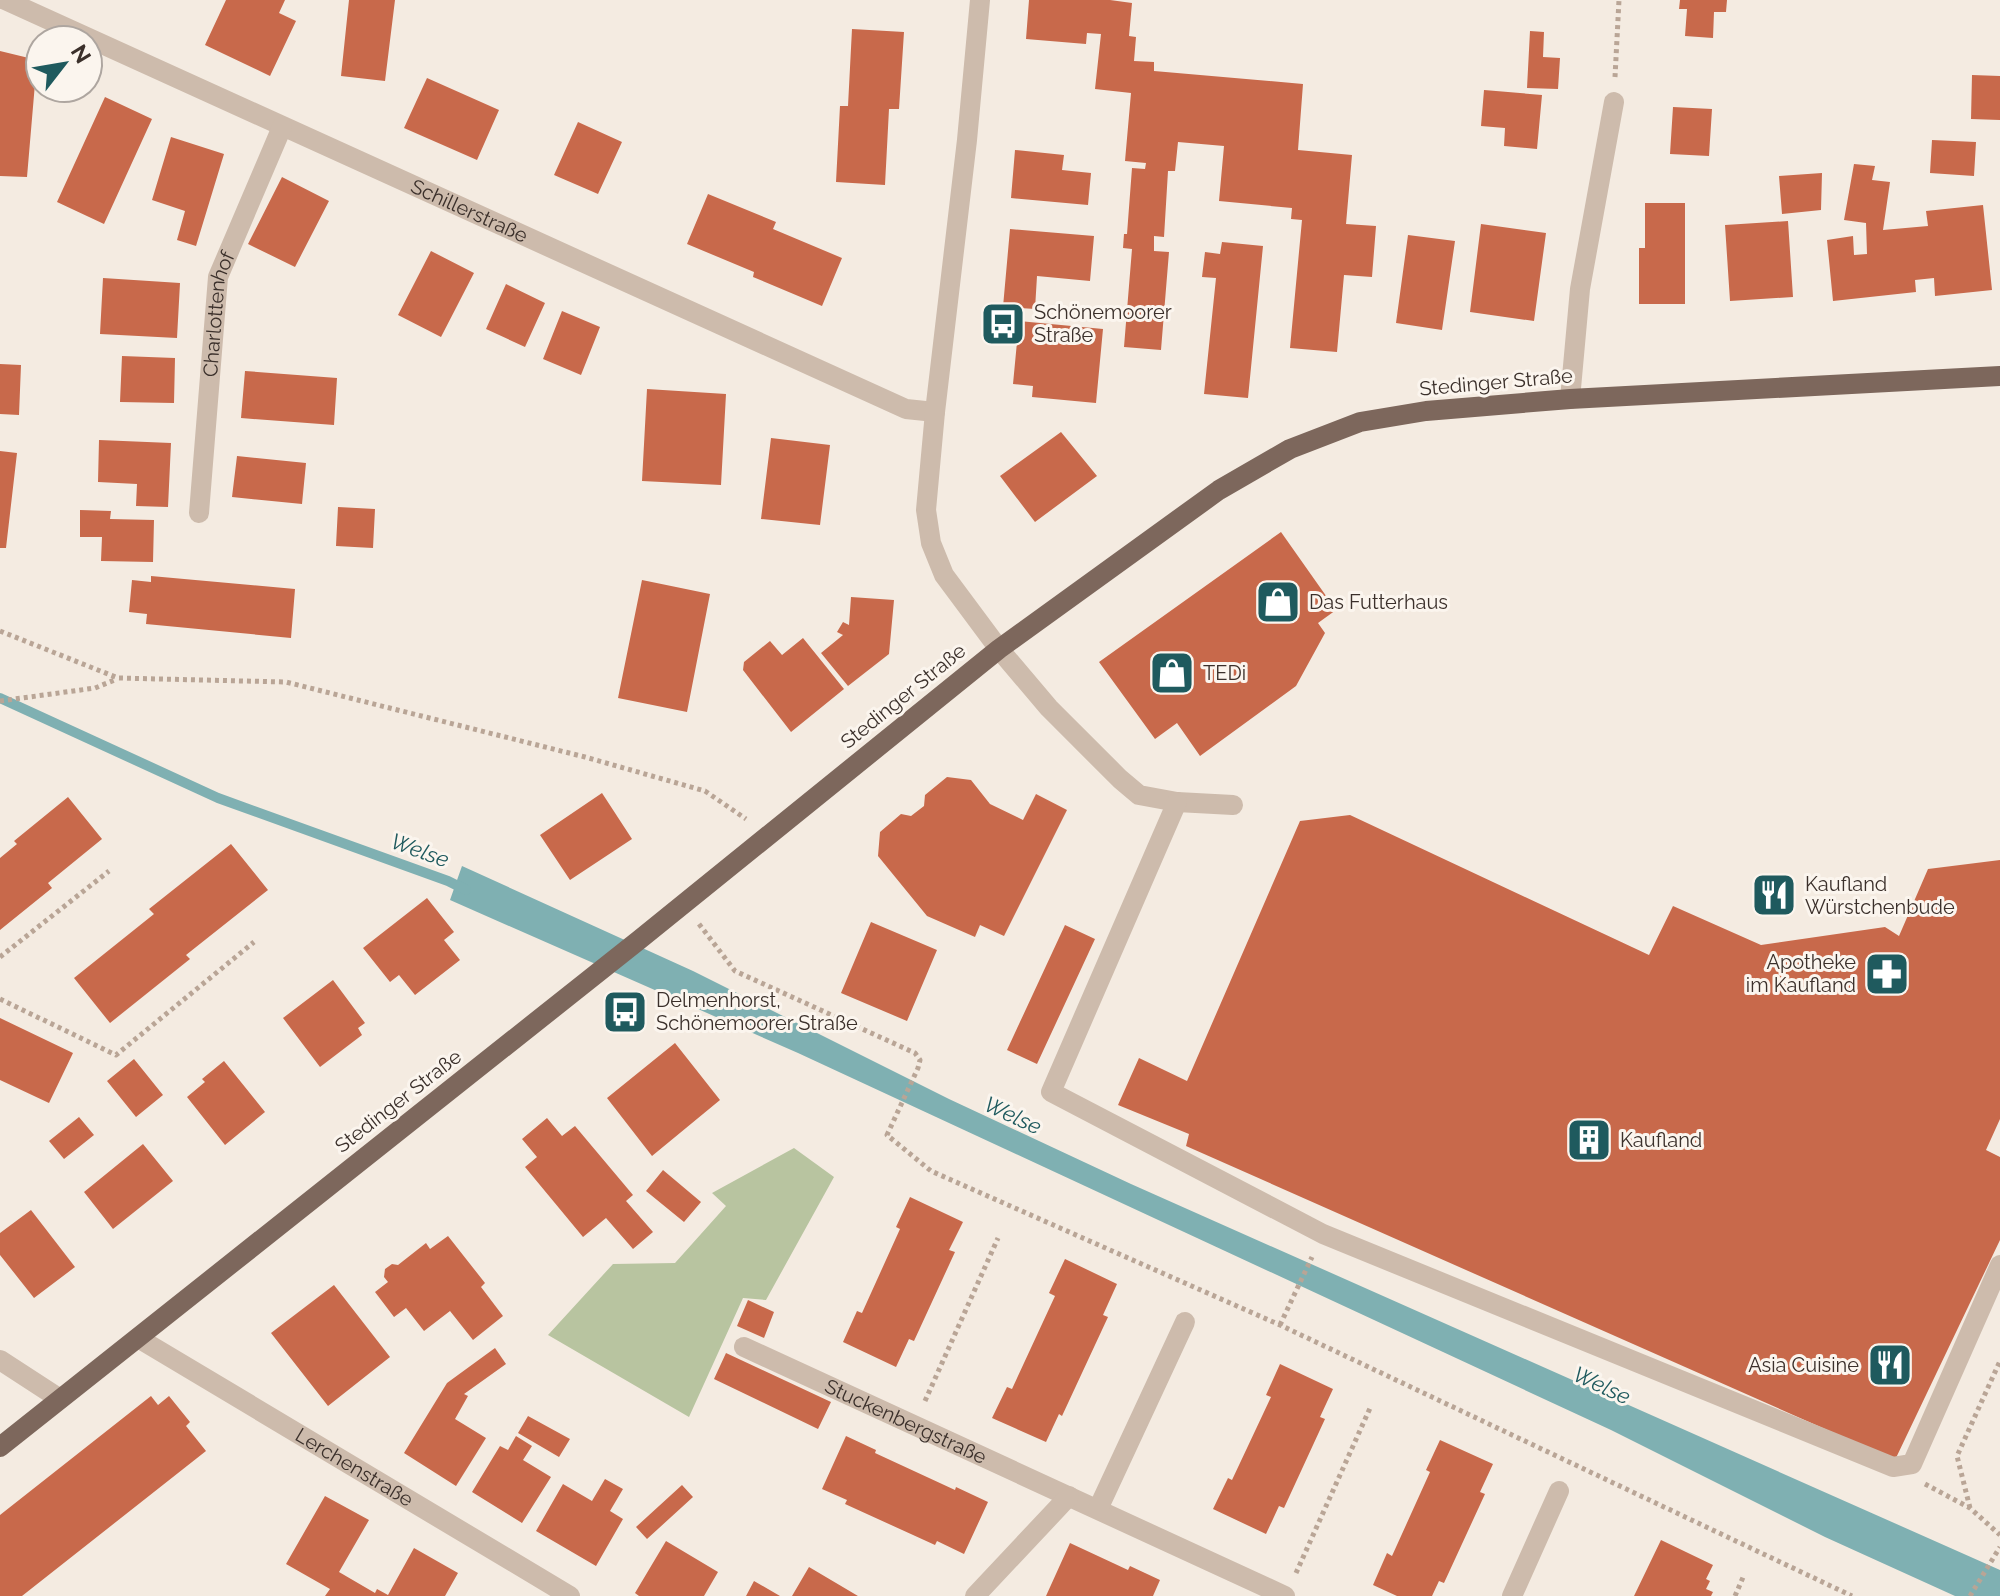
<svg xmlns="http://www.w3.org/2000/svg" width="2000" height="1596" viewBox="0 0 2000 1596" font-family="Raleway,sans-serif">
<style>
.green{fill:#b8c4a0}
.water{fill:#7fb0b2}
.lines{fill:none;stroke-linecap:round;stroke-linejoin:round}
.stream{stroke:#7fb0b2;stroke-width:10}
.building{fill:#c8694b}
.path{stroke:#b9a596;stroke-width:5;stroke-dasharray:4 4;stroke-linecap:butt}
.minor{stroke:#cdbbac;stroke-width:20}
.major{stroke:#7d675c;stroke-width:20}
.labels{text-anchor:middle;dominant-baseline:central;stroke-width:6;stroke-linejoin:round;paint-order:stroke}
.street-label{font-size:20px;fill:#3b302b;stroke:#fbf5ee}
.poi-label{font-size:20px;fill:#3b302b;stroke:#fbf5ee;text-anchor:start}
.water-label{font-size:22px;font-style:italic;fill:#1f5a5e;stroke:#fbf5ee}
</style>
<rect width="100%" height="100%" fill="#f4ebe1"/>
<path class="green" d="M794,1148L834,1177L766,1300L743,1298L689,1417L548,1335L613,1264L675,1263L726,1206L712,1193Z"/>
<path class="water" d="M462,866L693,971L949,1099L1131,1184L2000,1570V1596H1955L1825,1537L1611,1430L798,1053L450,900Z"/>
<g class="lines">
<path class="stream" d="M0,698L218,798L448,881L466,890"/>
</g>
<path class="building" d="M226,0H285L279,13L296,21L270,76L205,45Z
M349,0H395L385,81L341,76Z
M1029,0H1110L1132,3L1129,36L1136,37L1134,61L1154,62V71L1303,84L1298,150L1352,155L1346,224L1376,226L1372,277L1344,275L1337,352L1290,348L1302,220L1291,219L1292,208L1219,201L1224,146L1178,142L1175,171H1168L1164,237L1154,236V251L1169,252L1161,350L1124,347L1132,249L1123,248L1124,234H1127L1132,168L1145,169L1146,163L1125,161L1131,93L1095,89L1101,34L1087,33L1086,44L1026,39Z
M1680,0H1727L1726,12H1714L1713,38L1685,36L1687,9H1679Z
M852,29L904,32L899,109H889L885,185L836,182L840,106H848Z
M1530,31L1544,32L1543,57L1560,58L1558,89L1527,88Z
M0,51L37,60L27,177L0,176Z
M1972,75L2000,76V120L1971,119Z
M427,78L499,110L477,160L404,128Z
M1484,90L1542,95L1537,149L1504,146L1505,128L1481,126Z
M105,97L152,119L104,224L57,202Z
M1673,107L1712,109L1709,156L1670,154Z
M578,122L622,142L598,194L554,175Z
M171,137L224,154L196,246L177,240L185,211L152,200Z
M1932,140L1976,142L1974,176L1930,173Z
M1015,150L1064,155L1062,170L1091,173L1088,205L1011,198Z
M1854,164L1875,166L1872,180L1890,182L1883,230L1928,226L1926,211L1983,205L1992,290L1935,296L1934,278L1915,280L1916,292L1833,301L1827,240L1853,236L1854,255L1867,254L1866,223L1844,220Z
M1822,173L1821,210L1782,214L1779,176Z
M282,177L329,201L295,267L248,244Z
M708,194L776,222L773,229L842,258L822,306L753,277L754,272L687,244Z
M1645,203H1685V304H1639V248H1645Z
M1788,221L1793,297L1730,301L1725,225Z
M1481,224L1546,233L1534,321L1470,312Z
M1010,229L1094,236L1090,281L1037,276L1035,309L1003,307Z
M1408,235L1455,241L1442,330L1396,323Z
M1222,242L1263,246L1248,398L1204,394L1216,278L1202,277L1205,252L1220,254Z
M431,251L474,273L441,337L398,315Z
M103,278L180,283L177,338L100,334Z
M506,284L545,303L525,347L486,329Z
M562,311L600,327L581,375L543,359Z
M1019,321L1103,329L1096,403L1032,397L1033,386L1013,384Z
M122,356L175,358L174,403L120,402Z
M0,364L21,365L19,415L0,414Z
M245,371L337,378L334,425L241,418Z
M647,389L726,394L721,485L642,481Z
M1061,432L1097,476L1035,522L1000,476Z
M771,438L830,445L820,525L761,519Z
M99,440L171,443L168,507L136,506L137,484L98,482Z
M0,451L17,453L6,548H0Z
M237,456L306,463L302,504L232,497Z
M338,507L375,509L373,548L336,546Z
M80,510L111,511L110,519L154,520L153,562L101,561L102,537H80Z
M1281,532L1336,610L1318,623L1325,633L1296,686L1200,756L1177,723L1155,739L1099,662Z
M151,576L295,589L291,638L146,624L147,614L129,612L132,580L151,582Z
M642,580L710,594L687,712L618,698Z
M851,597L894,600L889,654L848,686L821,653L843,635L837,632L843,622L849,625Z
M803,638L844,689L791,732L743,670L744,662L770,641L782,655Z
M947,777L971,780L990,804L1023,820L1036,794L1067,810L1004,936L980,925L975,937L927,916L878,856L880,832L901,814L911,816L924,806L925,795Z
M602,793L632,839L570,880L540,835Z
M68,797L102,839L48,883L52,888L0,930V858L17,844L14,841Z
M1350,815L1649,955L1673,906L1761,945L1885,927L1899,936L1928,869L2000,860V1119L1986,1150L2000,1157V1240L1895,1460L1186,1146L1189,1134L1118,1105L1139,1058L1187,1081L1300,821Z
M231,844L268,890L186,955L190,959L110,1023L74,978L154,914L149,909Z
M427,898L454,932L444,940L460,960L415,995L399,975L390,982L363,948Z
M871,922L937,950L907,1021L841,993Z
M1065,925L1095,939L1037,1064L1007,1050Z
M333,980L365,1023L358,1028L362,1035L320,1067L283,1018Z
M0,1018L73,1053L49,1103L0,1080Z
M675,1043L720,1100L652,1156L607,1098Z
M134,1059L163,1095L136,1117L107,1081Z
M224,1061L265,1112L225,1145L187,1097L205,1082L202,1079Z
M79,1117L94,1135L64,1159L49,1141Z
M547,1118L562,1136L575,1126L633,1195L626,1201L653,1232L633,1249L606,1218L583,1237L525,1167L537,1157L522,1139Z
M143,1144L173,1181L113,1229L84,1192Z
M663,1170L701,1202L684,1222L646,1191Z
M910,1197L963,1222L949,1250L955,1252L914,1341L909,1339L896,1367L843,1342L857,1311L862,1313L900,1229L896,1227Z
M31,1210L75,1267L34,1298L0,1255V1233Z
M448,1236L485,1283L481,1287L503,1316L473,1340L450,1311L424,1331L406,1308L394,1317L375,1292L388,1282L384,1277L385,1269L392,1264L398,1265L426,1243L430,1249Z
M1065,1259L1117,1284L1103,1315L1108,1317L1062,1416L1059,1414L1046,1442L992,1418L1007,1387L1012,1389L1055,1296L1049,1293Z
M334,1285L390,1357L328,1406L271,1333Z
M748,1300L774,1312L764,1338L737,1326Z
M495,1348L506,1364L464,1394L468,1396L455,1419L486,1438L456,1486L404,1453L447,1383Z
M726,1353L831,1402L818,1429L714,1379Z
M1280,1364L1333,1389L1320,1417L1325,1419L1284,1508L1279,1506L1266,1534L1213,1509L1228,1478L1232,1480L1271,1397L1266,1395Z
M151,1396L158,1405L169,1396L190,1422L186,1426L206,1451L22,1596H0V1515Z
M528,1416L570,1439L559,1457L518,1433Z
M516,1436L532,1446L523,1460L551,1477L522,1523L472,1492L500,1446L508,1450Z
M846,1436L876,1450L875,1453L955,1490L956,1487L988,1502L964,1554L937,1541L935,1545L845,1504L847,1500L822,1489Z
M1440,1440L1493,1464L1480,1492L1485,1494L1444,1583L1439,1581L1432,1596H1397L1373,1585L1387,1553L1392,1556L1430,1472L1426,1470Z
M605,1479L623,1489L610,1511L623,1519L596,1566L536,1531L563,1484L592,1501Z
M682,1485L693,1497L647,1539L636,1527Z
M325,1496L369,1520L339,1572L375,1593L377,1589L388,1595L414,1548L458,1573L445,1596H325L330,1589L286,1564Z
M1661,1540L1713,1565L1706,1579L1710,1581L1706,1589L1713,1592L1711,1596H1634Z
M666,1541L718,1572L704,1596H639L635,1593Z
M1070,1543L1128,1570L1130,1566L1160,1580L1153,1596H1046Z
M809,1567L858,1596H792Z
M754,1581L780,1596H746Z"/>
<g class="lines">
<path class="path" d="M1615,77L1619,0
M0,631L118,678L286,682L585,757L705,791L746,819
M0,701L95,688L117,679
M699,924L735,971L915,1053L920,1060L918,1068L887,1135L931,1171L1280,1325L1852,1596
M0,957L109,871
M0,999L116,1055L254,942
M1280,1325L1312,1257
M925,1401L998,1238
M1925,1484L1970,1508L2000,1535
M1970,1508L1957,1456L2000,1361
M1296,1573L1371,1406
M1735,1596L1744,1575
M1970,1596L2000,1547"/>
<g class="minor">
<path id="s1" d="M5,0L906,409L935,412"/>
<path d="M980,0L967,140L935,412L926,510L931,543L944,575L999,649L1049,708L1120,779L1139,795L1177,802L1233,805"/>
<path d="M1570,399L1580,289L1614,102"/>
<path id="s2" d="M199,513L218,277L282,127"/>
<path d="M1177,802L1051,1092L1323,1234L1893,1467L1912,1464L2000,1265"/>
<path id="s3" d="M138,1338L570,1596"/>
<path id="s4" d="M744,1347L1285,1596"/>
<path d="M0,1360L60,1399"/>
<path d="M1098,1509L1185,1322"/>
<path d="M975,1596L1069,1496"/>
<path d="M1512,1596L1559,1491"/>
</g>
<path class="major" d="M0,1447L639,940L999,649L1219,490L1290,449L1360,422L1426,411L1570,399L2000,376"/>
</g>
<defs>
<g id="bus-square" transform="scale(2.3)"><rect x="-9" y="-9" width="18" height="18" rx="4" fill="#1f5a5e" stroke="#fbf5ee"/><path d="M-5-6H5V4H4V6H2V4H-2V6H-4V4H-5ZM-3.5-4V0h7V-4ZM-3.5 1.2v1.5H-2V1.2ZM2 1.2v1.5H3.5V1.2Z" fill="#fff"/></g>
<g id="shop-square" transform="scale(2.3)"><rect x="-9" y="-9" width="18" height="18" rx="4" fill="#1f5a5e" stroke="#fbf5ee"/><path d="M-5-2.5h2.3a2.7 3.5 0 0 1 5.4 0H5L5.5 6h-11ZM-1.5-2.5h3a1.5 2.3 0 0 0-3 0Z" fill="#fff"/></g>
<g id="restaurant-square" transform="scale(2.3)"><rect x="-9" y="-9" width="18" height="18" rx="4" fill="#1f5a5e" stroke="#fbf5ee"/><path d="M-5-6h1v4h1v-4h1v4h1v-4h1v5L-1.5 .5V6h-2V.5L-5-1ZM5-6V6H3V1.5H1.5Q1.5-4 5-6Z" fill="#fff"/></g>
<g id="pharmacy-square" transform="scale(2.3)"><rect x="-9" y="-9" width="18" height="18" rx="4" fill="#1f5a5e" stroke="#fbf5ee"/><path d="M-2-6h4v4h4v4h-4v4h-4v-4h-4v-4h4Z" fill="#fff"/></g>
<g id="building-square" transform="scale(2.3)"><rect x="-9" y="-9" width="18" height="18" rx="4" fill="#1f5a5e" stroke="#fbf5ee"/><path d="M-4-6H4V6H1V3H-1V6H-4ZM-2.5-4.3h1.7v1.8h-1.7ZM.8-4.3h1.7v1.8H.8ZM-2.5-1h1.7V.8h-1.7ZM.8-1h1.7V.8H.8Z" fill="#fff"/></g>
</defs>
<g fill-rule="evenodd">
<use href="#bus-square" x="1003" y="324"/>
<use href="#shop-square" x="1278" y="602"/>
<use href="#shop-square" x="1172" y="673"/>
<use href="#restaurant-square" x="1774" y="895"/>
<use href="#pharmacy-square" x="1887" y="974"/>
<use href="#bus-square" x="625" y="1012"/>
<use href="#building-square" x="1589" y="1140"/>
<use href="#restaurant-square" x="1890" y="1365"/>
</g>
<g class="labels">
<g class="street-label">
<text stroke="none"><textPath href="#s1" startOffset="510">Schillerstraße</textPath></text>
<text stroke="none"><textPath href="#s2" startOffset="200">Charlottenhof</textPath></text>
<text transform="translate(1496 382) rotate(-5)">Stedinger Straße</text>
<text transform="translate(903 696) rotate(-39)">Stedinger Straße</text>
<text transform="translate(398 1101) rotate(-38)">Stedinger Straße</text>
<text stroke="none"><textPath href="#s4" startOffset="178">Stuckenbergstraße</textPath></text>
<text stroke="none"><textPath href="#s3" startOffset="252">Lerchenstraße</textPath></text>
</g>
<g class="poi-label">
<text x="1034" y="312">Schönemoorer<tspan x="1034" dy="23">Straße</tspan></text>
<text x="1309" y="602">Das Futterhaus</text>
<text x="1203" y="673">TEDi</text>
<text x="1805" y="884">Kaufland<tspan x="1805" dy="23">Würstchenbude</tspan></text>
<text x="1856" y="962" text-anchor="end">Apotheke<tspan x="1856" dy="23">im Kaufland</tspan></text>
<text x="656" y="1000">Delmenhorst,<tspan x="656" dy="23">Schönemoorer Straße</tspan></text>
<text x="1620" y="1140">Kaufland</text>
<text x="1859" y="1365" text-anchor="end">Asia Cuisine</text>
</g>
<g class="water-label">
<text transform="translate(420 850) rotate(20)">Welse</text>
<text transform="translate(1013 1115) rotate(25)">Welse</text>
<text transform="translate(1602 1385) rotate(25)">Welse</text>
</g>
</g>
<g transform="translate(64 64) rotate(59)"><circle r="38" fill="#fbf5ee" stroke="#aea6a0" stroke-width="2"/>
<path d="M0-6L14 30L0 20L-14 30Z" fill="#1f5a5e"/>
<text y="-12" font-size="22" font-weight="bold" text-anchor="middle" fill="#3b302b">N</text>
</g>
</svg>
